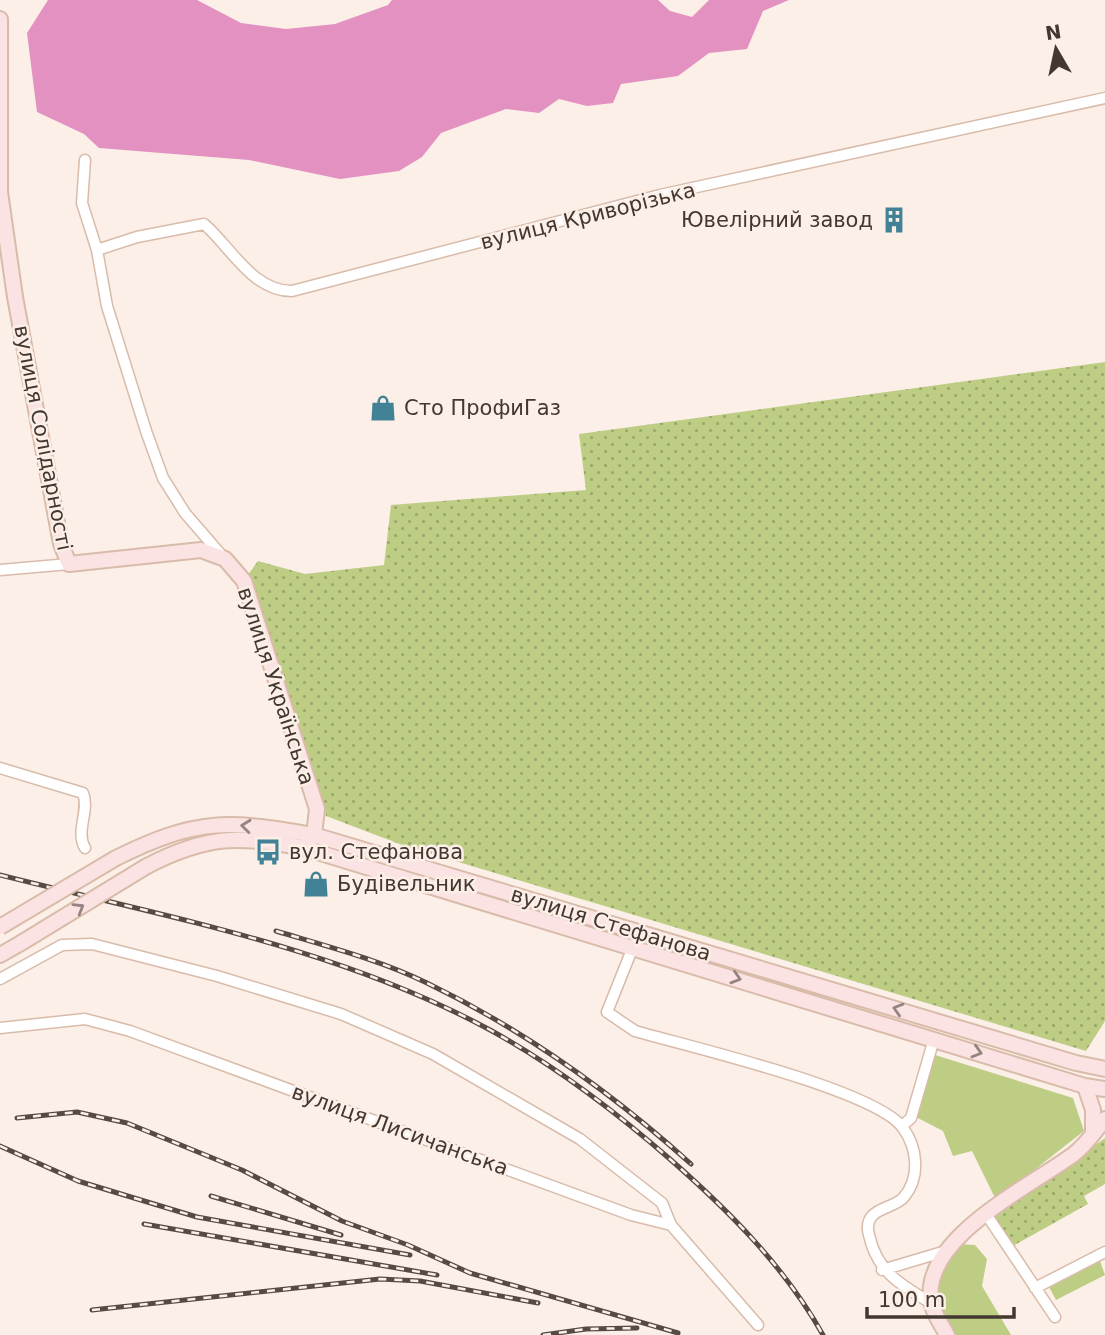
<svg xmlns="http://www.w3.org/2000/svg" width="1105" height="1335" viewBox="0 0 1105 1335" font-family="'DejaVu Sans',sans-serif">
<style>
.grass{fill:url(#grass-dots)}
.park{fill:#bdce84}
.water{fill:#e391c0}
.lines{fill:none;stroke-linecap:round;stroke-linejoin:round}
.street-casing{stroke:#d9bbaa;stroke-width:13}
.secondary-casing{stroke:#d9bbaa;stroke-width:18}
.street{stroke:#fff;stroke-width:10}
.secondary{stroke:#fce3e3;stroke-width:14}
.rail-casing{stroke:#564a43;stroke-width:5}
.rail{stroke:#fbefe7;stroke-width:2.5;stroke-dasharray:8;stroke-linecap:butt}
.secondary-bridge-casing{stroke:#d9bbaa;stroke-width:18;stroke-linecap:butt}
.secondary-bridge{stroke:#fce3e3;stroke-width:14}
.oneway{stroke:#968481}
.labels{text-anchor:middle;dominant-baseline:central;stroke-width:5;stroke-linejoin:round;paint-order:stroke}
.street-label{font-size:21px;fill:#433730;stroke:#fbefe7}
.poi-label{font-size:21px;fill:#433730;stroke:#fbefe7;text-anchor:start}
</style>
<defs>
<pattern id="grass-dots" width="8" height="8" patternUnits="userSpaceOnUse" patternTransform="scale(1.75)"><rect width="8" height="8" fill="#bdce84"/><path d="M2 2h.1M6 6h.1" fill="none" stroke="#9ba86c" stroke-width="1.8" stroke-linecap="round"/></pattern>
</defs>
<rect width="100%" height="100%" fill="#fbefe7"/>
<path class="grass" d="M1105,362V1021L1086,1051L402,845L326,816L248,575L258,561L305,574L384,565L391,505L586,490L579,434Z
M1105,1138V1184L1084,1196L1088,1204L1013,1246L994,1218Z"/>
<path class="park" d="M935,1055L1073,1098L1084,1131L996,1200L972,1151L953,1156L943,1131L914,1116Z
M959,1244L975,1245L987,1259L982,1286L1011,1335H955C932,1293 927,1284 959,1244Z
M1100,1261L1105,1275L1056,1300L1049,1287Z"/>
<path class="water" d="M48,0H197L241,23L286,29L335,24L388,5L392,0H658L670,11L692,17L709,0H789L763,11L747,49L709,53L678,76L621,84L613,103L587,106L559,99L539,113L506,109L441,133L422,157L399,171L340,179L249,160L99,148L84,134L37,112L27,33Z"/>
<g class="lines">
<g class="street-casing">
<path id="street" d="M85,160L82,203L97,250L107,306L146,431L163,478L185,513L223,557
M97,250L137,237L204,224C231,247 252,291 292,291L660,195L1105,98
M0,570L69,564
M0,768L83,793C90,811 75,831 85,848
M633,947L607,1012L635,1031C687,1046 876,1090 903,1128C917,1147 921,1177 904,1197C897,1206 880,1207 872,1216C867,1222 867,1228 869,1235C877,1272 901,1285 931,1303
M0,979L62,945L92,944L217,976L341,1014L433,1054L580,1139L662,1203L671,1225
M0,1028L85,1019L130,1031L631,1215L671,1225L758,1325
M902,1126L911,1118L934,1039
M986,1214L1055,1317
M882,1270L946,1251
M1035,1288L1105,1252"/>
</g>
<g class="secondary-casing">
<path id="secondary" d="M0,19V192L15,297L61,544L69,564L201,550L225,559L244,581L317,809L314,835L304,848
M116,858C197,818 226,820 314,835L1076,1063L1105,1069
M147,866C207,835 239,835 304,848L1085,1086L1105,1089
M0,955L21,943
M1085,1086L1093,1110V1133
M947,1335C942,1325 932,1312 931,1301C922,1237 1030,1187 1074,1154C1087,1144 1095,1131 1105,1119"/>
</g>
<use href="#street" class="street"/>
<use href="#secondary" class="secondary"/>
<g class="rail-casing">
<path id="rail" d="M0,875C166,917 340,948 492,1031C557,1067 616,1112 671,1160C729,1211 785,1267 823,1335
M276,931C326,946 380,960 427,983C524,1030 611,1092 691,1164
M17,1118L77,1112L127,1123L242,1170L342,1221L408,1245L470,1273L678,1333
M0,1146L78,1181L197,1217L410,1255
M211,1196L341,1235
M144,1224L437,1275
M92,1310L380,1279L420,1281L538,1303
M543,1335L586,1329L637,1328"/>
</g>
<use href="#rail" class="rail"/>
<g class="secondary-bridge-casing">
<path id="secondary-bridge" d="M0,927L116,858
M21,943L147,866"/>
</g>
<use href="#secondary-bridge" class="secondary-bridge"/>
</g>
<defs><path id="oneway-chevron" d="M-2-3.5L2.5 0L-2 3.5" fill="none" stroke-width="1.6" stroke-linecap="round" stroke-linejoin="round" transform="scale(1.75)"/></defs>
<g class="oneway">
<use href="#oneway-chevron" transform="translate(246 826) rotate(-174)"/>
<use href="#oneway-chevron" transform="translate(79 908) rotate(-31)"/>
<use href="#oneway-chevron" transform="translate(736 978) rotate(17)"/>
<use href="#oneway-chevron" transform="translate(898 1009) rotate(-163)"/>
<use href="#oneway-chevron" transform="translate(977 1052) rotate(17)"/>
</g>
<defs>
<g id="building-bare" transform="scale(2.1)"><path d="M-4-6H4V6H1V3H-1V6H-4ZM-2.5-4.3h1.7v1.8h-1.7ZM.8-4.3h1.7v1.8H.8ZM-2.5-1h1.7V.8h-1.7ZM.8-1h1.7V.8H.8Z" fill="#428296" stroke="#fbefe7" stroke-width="2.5" paint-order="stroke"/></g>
<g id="shop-bare" transform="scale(2.1)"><path d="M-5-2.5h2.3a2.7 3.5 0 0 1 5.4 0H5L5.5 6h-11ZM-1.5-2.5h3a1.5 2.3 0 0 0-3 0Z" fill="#428296" stroke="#fbefe7" stroke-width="2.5" paint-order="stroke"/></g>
<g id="bus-bare" transform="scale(2.1)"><path d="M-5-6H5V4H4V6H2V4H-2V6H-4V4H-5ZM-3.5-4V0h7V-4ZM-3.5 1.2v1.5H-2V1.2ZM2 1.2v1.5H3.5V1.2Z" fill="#428296" stroke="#fbefe7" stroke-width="2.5" paint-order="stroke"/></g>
</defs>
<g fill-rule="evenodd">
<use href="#building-bare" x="894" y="220"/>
<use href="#shop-bare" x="383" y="408"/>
<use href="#bus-bare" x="268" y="852"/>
<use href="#shop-bare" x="316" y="884"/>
</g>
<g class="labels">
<g class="street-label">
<text transform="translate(588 216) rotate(-14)">вулиця Криворізька</text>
<text transform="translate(43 438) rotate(79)">вулиця Солідарності</text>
<text transform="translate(276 686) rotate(72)">вулиця Українська</text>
<text transform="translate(611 924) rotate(17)">вулиця Стефанова</text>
<text transform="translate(400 1130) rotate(20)">вулиця Лисичанська</text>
</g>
<g class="poi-label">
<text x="873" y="220" text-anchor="end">Ювелірний завод</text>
<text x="404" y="408">Сто ПрофиГаз</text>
<text x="289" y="852">вул. Стефанова</text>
<text x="337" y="884">Будівельник</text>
</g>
</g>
<g transform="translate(1056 49) rotate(351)" stroke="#fbefe7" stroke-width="5" paint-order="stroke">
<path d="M0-5L12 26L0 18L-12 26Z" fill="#433730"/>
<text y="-10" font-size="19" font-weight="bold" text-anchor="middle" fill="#433730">N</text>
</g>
<path d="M867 1307v10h147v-10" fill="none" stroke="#433730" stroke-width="3.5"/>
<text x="878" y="1307" font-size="21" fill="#433730" stroke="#fbefe7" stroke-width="5" paint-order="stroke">100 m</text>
</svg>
